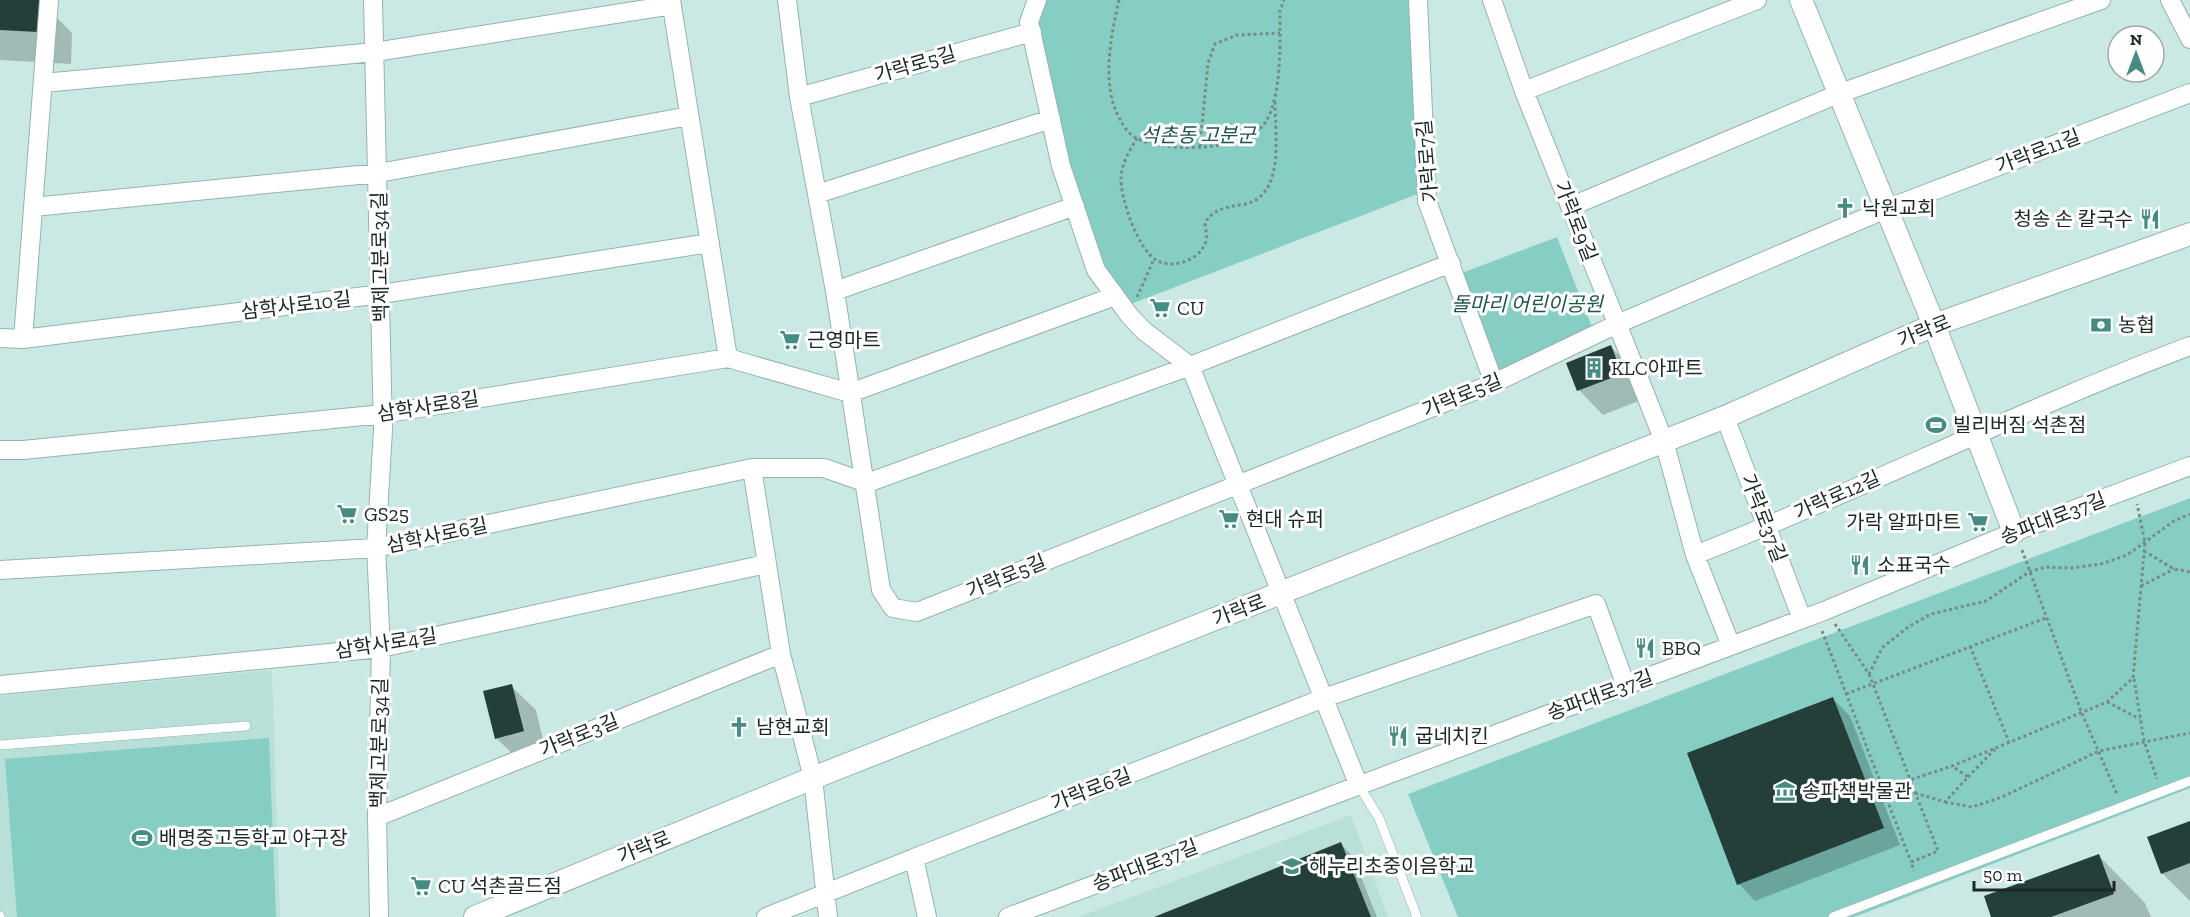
<svg xmlns="http://www.w3.org/2000/svg" width="2190" height="917" viewBox="0 0 2190 917" font-family="'Zilla Slab','Noto Sans KR',serif">
<style>
.built{fill:#b8e0d9}
.green{fill:#86cec3}
.shadow{fill:#0003}
.building{fill:#243e3a}
.lines{fill:none;stroke-linecap:round;stroke-linejoin:round}
.service-casing{stroke:#96b3ae;stroke-width:10}
.minor-casing{stroke:#96b3ae;stroke-width:20}
.tertiary-casing{stroke:#96b3ae;stroke-width:24}
.path{stroke:#778c89;stroke-width:3;stroke-dasharray:3 3;stroke-linecap:butt}
.service{stroke:#fff;stroke-width:9}
.minor{stroke:#fff;stroke-width:18}
.tertiary{stroke:#fff;stroke-width:22}
.labels{text-anchor:middle;dominant-baseline:central;stroke-width:6;stroke-linejoin:round;paint-order:stroke}
.street-label{font-size:20px;fill:#1c2826;stroke:#fff}
.park-label{font-size:20px;font-style:italic;fill:#20544e;stroke:#fff}
.poi-label{font-size:20px;fill:#1c2826;stroke:#fff;text-anchor:start}
</style>
<rect width="100%" height="100%" fill="#cbe9e4"/>
<path class="built" d="M272,670L280,917H0V696Z
M1351,815L1388,917H1078Z"/>
<path class="green" d="M1043,0H1418L1423,192L1126,306L1099,268L1064,164L1035,30Z
M1557,237L1595,335L1495,375L1459,274Z
M2190,498V788L1854,917H1458L1408,794Z
M269,738L276,917H17L5,759Z"/>
<path class="shadow" d="M0,0H39L72,33L71,64L0,60Z
M1611,347L1635,371L1646,398L1603,415L1579,390Z
M511,686L536,710L547,756L521,762L496,738Z
M1833,699L1850,716L1900,845L1755,901L1739,884Z
M2190,823V901L2162,873Z
M1341,844L1353,857L1377,917H1158Z
M2099,856L2145,903L2151,917H1993Z"/>
<path class="building" d="M0,0H40L38,32L0,30Z
M1611,345L1622,374L1577,391L1566,363Z
M512,684L524,731L495,739L483,691Z
M1833,697L1884,828L1737,885L1687,753Z
M2190,821V863L2161,874L2147,837Z
M1341,842L1371,917H1154Z
M2099,854L2114,894L2051,917H1991L1984,896Z"/>
<g class="lines">
<g class="service-casing">
<path id="service" d="M0,745L246,726
M1359,786L1379,818L1417,917
M0,916V917
M1833,917L2190,781"/>
</g>
<g class="minor-casing">
<path id="minor" d="M373,0L383,430L376,548L381,648L377,817L379,917
M671,0L728,358
M787,0L799,97L835,291L881,590L893,608L917,612L1494,383L1615,325L1886,209L2190,93
M1037,0L1029,22L1061,166L1096,270L1129,315L1144,331L1190,366L1359,786
M1418,0L1427,201L1494,383
M1492,0L1524,91L1664,441L1695,555L1731,646
M2170,0L2190,39
M43,83L375,52L672,5
M1524,91L1757,0
M799,97L1032,32
M817,194L1051,119
M1572,206L1838,94L2101,0
M33,207L379,173L689,116
M835,291L1075,206
M0,338L23,339L381,294L710,243
M23,339L49,0
M1725,417L1802,619
M0,450H23L383,414L728,358L850,393L1115,296
M752,468L781,654L813,778L828,917
M1695,555C1862,490 2022,409 2190,346
M0,570L376,548L752,468H824L867,483L1190,366L1451,263
M0,685L381,648L766,564
M377,817L781,654
M766,917L914,858
M927,917L914,858L1324,698L1596,604L1626,686
M1008,917L1824,611L2014,532L2190,466"/>
</g>
<g class="tertiary-casing">
<path id="tertiary" d="M1801,0L1934,325L2014,532
M475,917L813,778L1725,417L1934,325L2190,234"/>
</g>
<path class="path" d="M1119,0C1111,36 1100,87 1121,121C1124,127 1129,134 1136,138C1164,153 1246,152 1265,123C1282,97 1280,43 1280,11L1284,0
M1137,138C1130,150 1122,163 1121,177C1120,198 1138,249 1156,260C1172,270 1201,260 1206,241C1208,235 1205,229 1205,223C1212,210 1226,207 1240,205C1286,200 1275,136 1275,102
M1200,146L1208,63L1215,44L1237,35L1280,33
M1137,297L1154,259
M2022,550L2081,711L2117,794
M2144,551L2174,569L2190,572
M2141,586L2174,569
M1835,624L1869,674L1882,648L1908,627L1931,614L1986,601L2029,572L2045,567L2071,568L2101,564L2127,555L2174,521L2190,514
M1822,631L1911,862
M1970,646L2009,742
M1869,674L1938,851L1911,862L1914,871
M2134,679L2144,741L2157,779
M1846,694L2046,618
M2107,702L2140,719
M1968,777L1996,748
M1883,789L1952,766L2107,702L2133,678L2145,542L2137,504
M1915,793L1945,802L1968,777L1952,766
M1945,802L1972,807L2002,797L2099,751L2190,733"/>
<use href="#service" class="service"/>
<use href="#minor" class="minor"/>
<use href="#tertiary" class="tertiary"/>
</g>
<defs>
<g id="church-bare" transform="scale(1.62)"><path d="M-1.2-6h2.4v3.5h3.3v2.4h-3.3V6h-2.4V-.1h-3.3v-2.4h3.3Z" fill="#468c82" stroke="#fff" stroke-width="2.5" paint-order="stroke"/></g>
<g id="restaurant-bare" transform="scale(1.62)"><path d="M-5-6h1v4h1v-4h1v4h1v-4h1v5L-1.5 .5V6h-2V.5L-5-1ZM5-6V6H3V1.5H1.5Q1.5-4 5-6Z" fill="#468c82" stroke="#fff" stroke-width="2.5" paint-order="stroke"/></g>
<g id="supermarket-bare" transform="scale(1.62)"><path d="M-6-5.5h2.5l.6 2H6L4.5 2H-2.5L-4.4-4H-6ZM-1.5 3.2a1.3 1.3 0 1 0 .1 0ZM3 3.2a1.3 1.3 0 1 0 .1 0Z" fill="#468c82" stroke="#fff" stroke-width="2.5" paint-order="stroke"/></g>
<g id="bank-bare" transform="scale(1.62)"><path d="M-6-4H6V4H-6ZM0-2.3a2.3 2.3 0 1 0 0 4.6a2.3 2.3 0 1 0 0-4.6Z" fill="#468c82" stroke="#fff" stroke-width="2.5" paint-order="stroke"/></g>
<g id="building-bare" transform="scale(1.62)"><path d="M-4-6H4V6H1V3H-1V6H-4ZM-2.5-4.3h1.7v1.8h-1.7ZM.8-4.3h1.7v1.8H.8ZM-2.5-1h1.7V.8h-1.7ZM.8-1h1.7V.8H.8Z" fill="#468c82" stroke="#fff" stroke-width="2.5" paint-order="stroke"/></g>
<g id="stadium-bare" transform="scale(1.62)"><path d="M0-5a6.5 5 0 1 0 0 10a6.5 5 0 1 0 0-10ZM-3.5-1.8h7v3.6h-7Z" fill="#468c82" stroke="#fff" stroke-width="2.5" paint-order="stroke"/></g>
<g id="museum-bare" transform="scale(1.62)"><path d="M0-6L6-3V-2H-6V-3ZM-5-1h2V3h-2ZM-1-1h2V3h-2ZM3-1h2V3H3ZM-6 4H6V6H-6Z" fill="#468c82" stroke="#fff" stroke-width="2.5" paint-order="stroke"/></g>
<g id="school-bare" transform="scale(1.62)"><path d="M0-5L7-2L0 1L-7-2ZM-4 1L0 2.5L4 1V4Q0 6-4 4Z" fill="#468c82" stroke="#fff" stroke-width="2.5" paint-order="stroke"/></g>
</defs>
<g fill-rule="evenodd">
<use href="#church-bare" x="1845" y="208"/>
<use href="#restaurant-bare" x="2150" y="219"/>
<use href="#supermarket-bare" x="1160" y="308"/>
<use href="#bank-bare" x="2101" y="325"/>
<use href="#supermarket-bare" x="790" y="340"/>
<use href="#building-bare" x="1594" y="368"/>
<use href="#stadium-bare" x="1936" y="425"/>
<use href="#supermarket-bare" x="347" y="514"/>
<use href="#supermarket-bare" x="1229" y="519"/>
<use href="#supermarket-bare" x="1978" y="522"/>
<use href="#restaurant-bare" x="1860" y="565"/>
<use href="#restaurant-bare" x="1645" y="648"/>
<use href="#church-bare" x="739" y="727"/>
<use href="#restaurant-bare" x="1398" y="736"/>
<use href="#museum-bare" x="1785" y="791"/>
<use href="#stadium-bare" x="142" y="838"/>
<use href="#school-bare" x="1292" y="866"/>
<use href="#supermarket-bare" x="421" y="886"/>
</g>
<g class="labels">
<g class="street-label">
<text transform="translate(915 64) rotate(-16)">가락로5길</text>
<text transform="translate(2038 151) rotate(-21)">가락로11길</text>
<text transform="translate(1427 161) rotate(-95)">가락로7길</text>
<text transform="translate(1576 221) rotate(69)">가락로9길</text>
<text transform="translate(380 257) rotate(-91)">백제고분로34길</text>
<text transform="translate(296 305) rotate(-7)">삼학사로10길</text>
<text transform="translate(1924 331) rotate(-22)">가락로</text>
<text transform="translate(1462 395) rotate(-22)">가락로5길</text>
<text transform="translate(428 406) rotate(-9)">삼학사로8길</text>
<text transform="translate(1837 495) rotate(-24)">가락로12길</text>
<text transform="translate(1764 518) rotate(69)">가락로37길</text>
<text transform="translate(2053 518) rotate(-21)">송파대로37길</text>
<text transform="translate(437 535) rotate(-12)">삼학사로6길</text>
<text transform="translate(1006 576) rotate(-22)">가락로5길</text>
<text transform="translate(1239 610) rotate(-21)">가락로</text>
<text transform="translate(386 643) rotate(-9)">삼학사로4길</text>
<text transform="translate(1600 695) rotate(-20)">송파대로37길</text>
<text transform="translate(579 735) rotate(-22)">가락로3길</text>
<text transform="translate(379 743) rotate(-89)">백제고분로34길</text>
<text transform="translate(1091 789) rotate(-21)">가락로6길</text>
<text transform="translate(644 847) rotate(-22)">가락로</text>
<text transform="translate(1145 865) rotate(-21)">송파대로37길</text>
</g>
<g class="park-label">
<text x="1198" y="135">석촌동 고분군</text>
<text x="1527" y="304">돌마리 어린이공원</text>
</g>
<g class="poi-label">
<text x="1862" y="208">낙원교회</text>
<text x="2133" y="219" text-anchor="end">청송 손 칼국수</text>
<text x="1177" y="308">CU</text>
<text x="2118" y="325">농협</text>
<text x="807" y="340">근영마트</text>
<text x="1611" y="368">KLC아파트</text>
<text x="1953" y="425">빌리버짐 석촌점</text>
<text x="364" y="514">GS25</text>
<text x="1246" y="519">현대 슈퍼</text>
<text x="1961" y="522" text-anchor="end">가락 알파마트</text>
<text x="1877" y="565">소표국수</text>
<text x="1662" y="648">BBQ</text>
<text x="756" y="727">남현교회</text>
<text x="1415" y="736">굽네치킨</text>
<text x="1802" y="791">송파책박물관</text>
<text x="159" y="838">배명중고등학교 야구장</text>
<text x="1309" y="866">해누리초중이음학교</text>
<text x="438" y="886">CU 석촌골드점</text>
</g>
</g>
<g transform="translate(2136 54)"><circle r="28" fill="#ffffff" stroke="#a4a9a8" stroke-width="1.5"/>
<path d="M0-4.5L10 22L0 15L-10 22Z" fill="#468c82"/>
<text y="-9" font-size="16" font-weight="bold" text-anchor="middle" fill="#1c2826">N</text>
</g>
<path d="M1974 881v9h140v-9" fill="none" stroke="#1c2826" stroke-width="3"/>
<text x="1983" y="881" font-size="18" fill="#1c2826" stroke="#ffffff" stroke-width="4.5" paint-order="stroke">50 m</text>
</svg>
